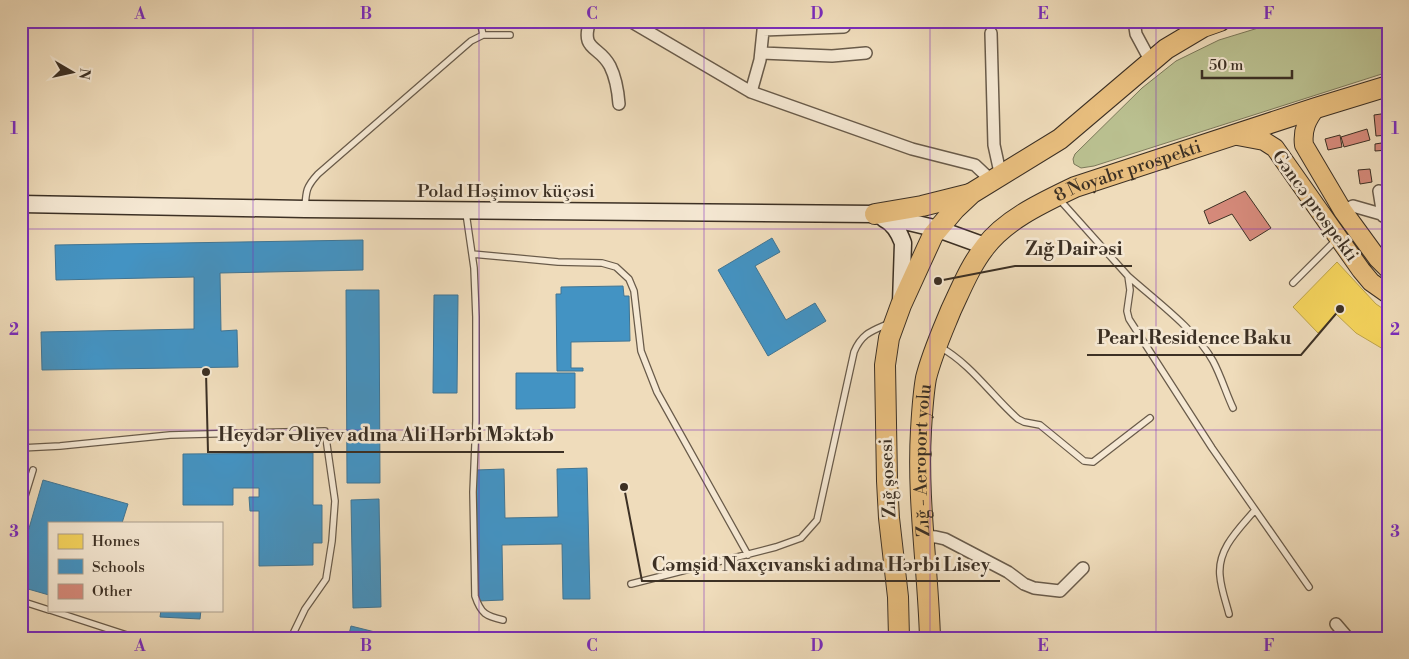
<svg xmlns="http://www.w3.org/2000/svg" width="1409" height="659" viewBox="0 0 1409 659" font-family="'Libre Bodoni',serif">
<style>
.green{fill:#bac090;stroke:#7b785a}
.homes{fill:#f6d55c;stroke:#bea44b}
.schools{fill:#4393c3;stroke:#417593}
.building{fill:#d68a7b;stroke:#3c3024}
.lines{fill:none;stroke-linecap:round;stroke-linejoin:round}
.lane-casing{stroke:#695b4a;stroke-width:8}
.street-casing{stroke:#695b4a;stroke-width:14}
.secondary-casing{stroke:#3c3024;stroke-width:19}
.primary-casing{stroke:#3c3024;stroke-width:20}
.highway-casing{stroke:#3c3024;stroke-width:22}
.lane{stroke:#f5e8d3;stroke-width:5.5}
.street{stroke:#f5e8d3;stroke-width:11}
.secondary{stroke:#f5e8d3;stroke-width:16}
.primary{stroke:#e8be7e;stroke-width:18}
.highway{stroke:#e8be7e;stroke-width:20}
.grid{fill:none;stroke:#7b2cbf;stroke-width:1;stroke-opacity:0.55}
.labels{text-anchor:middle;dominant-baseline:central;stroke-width:5;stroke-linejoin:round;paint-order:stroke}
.street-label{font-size:18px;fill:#3c3024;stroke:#f5e8d3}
.leader{fill:none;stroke:#3c3024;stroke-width:2}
.callout-dot{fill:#3c3024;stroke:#f5e8d3;stroke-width:2}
.callout-label{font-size:19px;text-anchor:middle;font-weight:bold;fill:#3c3024;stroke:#f5e8d3;stroke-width:5;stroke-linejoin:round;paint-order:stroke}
.neatline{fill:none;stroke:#7b2cbf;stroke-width:2}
.grid-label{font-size:16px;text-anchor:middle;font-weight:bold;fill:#7b2cbf}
</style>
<rect width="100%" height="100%" fill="#efdcbb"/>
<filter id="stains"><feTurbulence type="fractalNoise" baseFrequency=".004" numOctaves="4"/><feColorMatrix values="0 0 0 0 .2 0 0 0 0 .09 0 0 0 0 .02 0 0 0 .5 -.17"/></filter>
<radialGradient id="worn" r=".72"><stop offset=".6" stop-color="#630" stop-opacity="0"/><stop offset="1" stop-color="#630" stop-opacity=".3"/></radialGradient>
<path class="green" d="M1281,21H1388V72L1094,166L1081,168L1074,164L1073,159L1075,154L1142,88L1176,61L1219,40Z"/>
<path class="homes" d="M1337,262L1376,304L1388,312V352L1356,333L1336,314L1318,333L1293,307Z"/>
<path class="schools" d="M772,238L780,252L755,266L786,320L815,303L826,321L768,356L718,270Z
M363,240V270L220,273L221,331L237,330L238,367L42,370L41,332L194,329V277L56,280L55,245Z
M623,286L624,296H629L630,341L571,342V368H583V371H557L556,294H561V287Z
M346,290H379L380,483H347Z
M434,295H458L457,393H433Z
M516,373H575V408L516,409Z
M313,453V505H322V543H313V565L259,566V511H250L249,497H259V488H233V505H183V454Z
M587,468L590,599H563L562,544L502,545L503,600L479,601L476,470L504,469L505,518L558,517L557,469Z
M43,480L128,504L122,523H49V595L21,587V556Z
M379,499L381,607L353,608L351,500Z
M161,610H201L200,619L160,617Z
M351,626L379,633L378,638H348Z"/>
<path class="building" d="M1388,113V135L1376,136L1374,115Z
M1367,129L1370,140L1344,147L1341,137Z
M1340,135L1342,147L1328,150L1325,139Z
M1388,142V150L1375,151V144Z
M1388,150V180H1387L1384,151Z
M1370,169L1372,182L1360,184L1358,170Z
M1245,191L1271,228L1250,241L1232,214L1209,224L1204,211Z"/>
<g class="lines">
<g class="lane-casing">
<path id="lane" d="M483,35H510
M1059,199L1128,276L1130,290L1127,311L1129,319L1212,448L1309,587
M305,208C306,191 306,187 318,174L471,41L483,35L480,21
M466,213L474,268L476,317V421L473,492L475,596C481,614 486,616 503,620
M472,254L558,262L602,263L616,267L629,279L634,291L641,351L657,392L748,555
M1128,276C1155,300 1196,330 1213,361C1221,376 1226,393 1233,408
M1293,283L1336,240
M940,347C971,364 992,396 1018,419L1024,422L1040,425L1084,461L1093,462L1150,418
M21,448L60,446L170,435L325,431L335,501L332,541L326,579L305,609L291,638
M21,509L33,470
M631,584L776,547L801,538L817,520L854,352C862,333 872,331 890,323
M21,601L49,610
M50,610L136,638
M1229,614C1226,602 1221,589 1220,576C1217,549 1239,529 1255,510"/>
</g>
<g class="street-casing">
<path id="street" d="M590,21C580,51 599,45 610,66C616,78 618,91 619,104
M630,21L751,92L912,149L975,165L993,182
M1134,21L1136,34L1150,60
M763,30L844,27
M991,33L994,145L1001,177
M761,53L832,56L866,53
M751,92L760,60L764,21
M1379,191L1383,216
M1343,211L1353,206L1388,216
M922,536L936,537L945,539L1008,572L1024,584L1034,588L1060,591L1083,568
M1336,624L1348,638"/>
</g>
<g class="secondary-casing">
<path id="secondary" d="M21,204L305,209L875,214L938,229L985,246
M883,218C894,223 899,232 903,243L901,303"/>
</g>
<g class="primary-casing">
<path id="primary" d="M1316,108C1307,119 1302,130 1304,145L1343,211L1378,259L1388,269
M1232,135L1264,141L1275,148L1361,270L1371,282L1388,294"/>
</g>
<g class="highway-casing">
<g id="highway">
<path d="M875,214L922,206L970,194"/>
<path d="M899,638L898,597L889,518L887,481L885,365L889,338L901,305L933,235L955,209L972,193L1060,139L1166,49L1203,27L1220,21"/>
<path id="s1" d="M930,638C928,568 917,500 921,430C922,413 923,395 926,378C932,354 942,332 951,310C961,289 970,266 985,247C1006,219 1044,202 1075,187L1316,108L1388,86"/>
</g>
</g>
<use href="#lane" class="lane"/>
<use href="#street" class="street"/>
<use href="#secondary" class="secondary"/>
<use href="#primary" class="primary"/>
<use href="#highway" class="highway"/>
</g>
<path class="grid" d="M253,21V638M479,21V638M704,21V638M930,21V638M1156,21V638M21,229H1388M21,430H1388"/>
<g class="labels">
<g class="street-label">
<text stroke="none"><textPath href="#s1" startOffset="569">8 Noyabr prospekti</textPath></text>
<text x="506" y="191">Polad Həşimov küçəsi</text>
<text transform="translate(1315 206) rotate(54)">Gəncə prospekti</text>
<text stroke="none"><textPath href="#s1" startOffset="178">Zığ - Aeroport yolu</textPath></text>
<text transform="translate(888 478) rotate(-93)">Zığ şosesi</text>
</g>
</g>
<path class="leader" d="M938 281L1015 266H1132M1340 309L1301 355H1087M206 372L208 452H564M624 487L642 581H1000"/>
<g class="callout-dot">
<circle cx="938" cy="281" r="5"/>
<circle cx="1340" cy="309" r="5"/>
<circle cx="206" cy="372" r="5"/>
<circle cx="624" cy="487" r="5"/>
</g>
<g class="callout-label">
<text x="1074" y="255">Zığ Dairəsi</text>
<text x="1194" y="344">Pearl Residence Baku</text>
<text x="386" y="441">Heydər Əliyev adına Ali Hərbi Məktəb</text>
<text x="821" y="571">Cəmşid Naxçıvanski adına Hərbi Lisey</text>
</g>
<rect width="1409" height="659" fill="none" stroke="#efdcbb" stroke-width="55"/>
<rect x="48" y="522" width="175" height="90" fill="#f5e8d3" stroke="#ab9e8d"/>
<rect x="58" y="534" width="25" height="15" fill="#f6d55c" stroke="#ab9e8d"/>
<text x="92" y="546" font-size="15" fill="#3c3024">Homes</text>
<rect x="58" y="559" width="25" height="15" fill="#4393c3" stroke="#ab9e8d"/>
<text x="92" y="572" font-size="15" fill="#3c3024">Schools</text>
<rect x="58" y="584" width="25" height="15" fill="#d68a7b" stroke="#ab9e8d"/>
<text x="92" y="596" font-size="15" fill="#3c3024">Other</text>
<g transform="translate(72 72) rotate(99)" stroke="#f5e8d3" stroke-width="4" paint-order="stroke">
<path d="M0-4L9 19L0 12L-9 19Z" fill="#3c3024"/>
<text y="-8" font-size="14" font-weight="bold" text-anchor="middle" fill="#3c3024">N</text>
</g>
<path d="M1202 70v8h90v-8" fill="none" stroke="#3c3024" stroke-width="2.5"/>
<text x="1209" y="70" font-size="15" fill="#3c3024" stroke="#f5e8d3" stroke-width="4" paint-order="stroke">50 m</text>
<rect x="28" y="28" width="1354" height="604" class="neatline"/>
<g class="grid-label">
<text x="140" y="19">A</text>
<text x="366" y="19">B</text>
<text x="592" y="19">C</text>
<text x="817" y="19">D</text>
<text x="1043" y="19">E</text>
<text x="1269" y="19">F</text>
<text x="14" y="134">1</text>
<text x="1395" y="134">1</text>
<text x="14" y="335">2</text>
<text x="1395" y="335">2</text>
<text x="14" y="537">3</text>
<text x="1395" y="537">3</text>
<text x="140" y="651">A</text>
<text x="366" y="651">B</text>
<text x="592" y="651">C</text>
<text x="817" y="651">D</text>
<text x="1043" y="651">E</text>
<text x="1269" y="651">F</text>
</g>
<rect width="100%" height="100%" filter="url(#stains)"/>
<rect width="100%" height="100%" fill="url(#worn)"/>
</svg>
